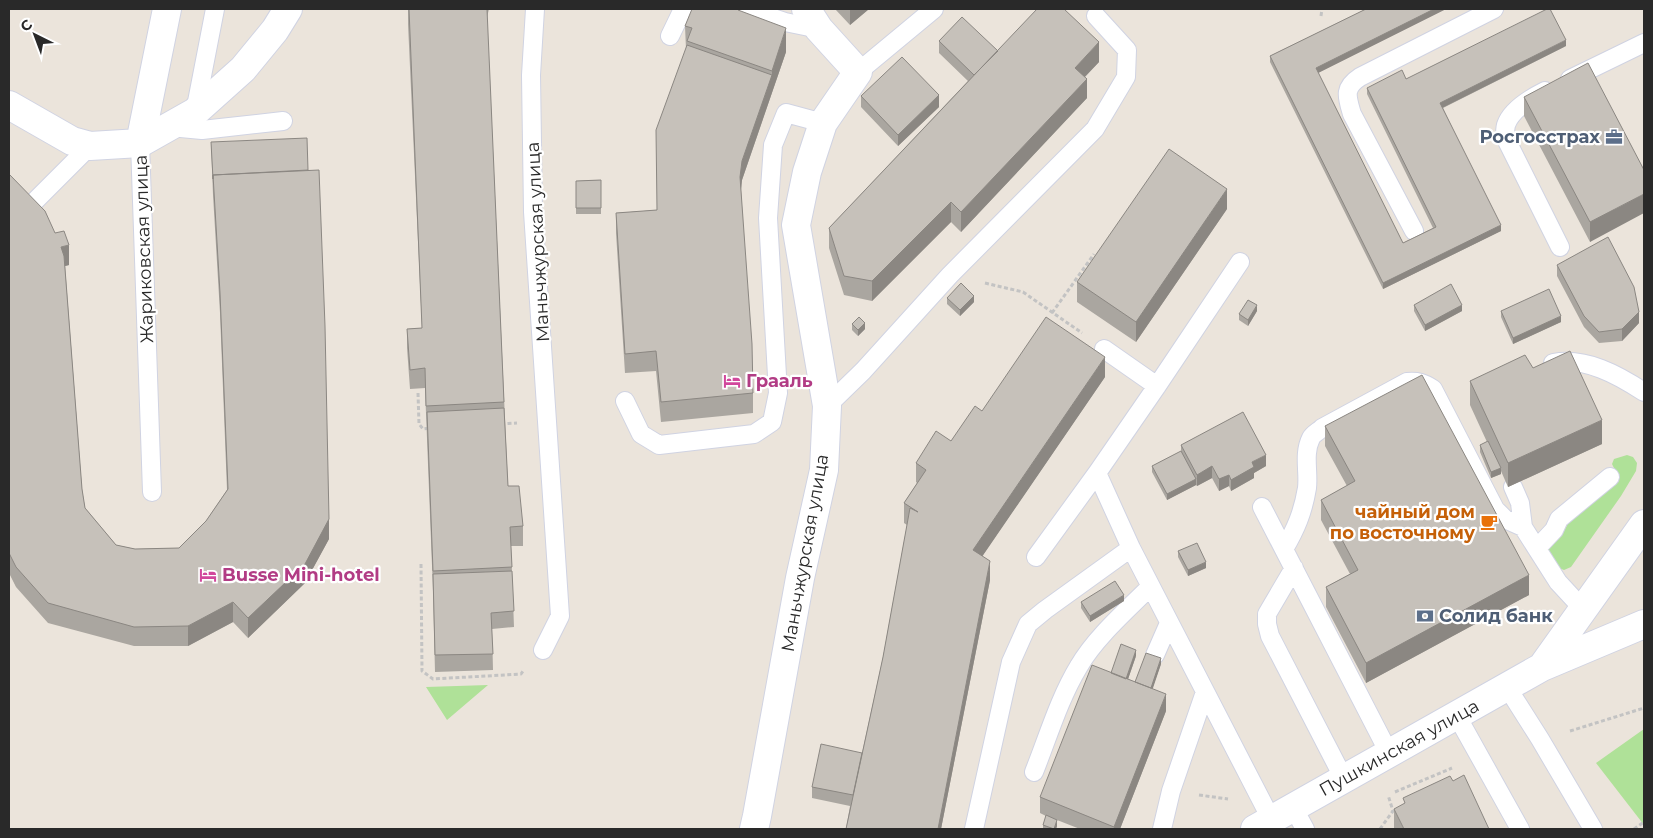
<svg xmlns="http://www.w3.org/2000/svg" width="1653" height="838" viewBox="0 0 1653 838" font-family="Montserrat,sans-serif">
<style>
.green{fill:#afe198}
.lines{fill:none;stroke-linecap:round;stroke-linejoin:round}
.lane-casing{stroke:#d0d3e2;stroke-width:20}
.street-casing{stroke:#d0d3e2;stroke-width:30}
.secondary-casing{stroke:#d0d3e2;stroke-width:30}
.path{stroke:#c3c3c3;stroke-width:3;stroke-dasharray:4 2.5;stroke-linecap:butt}
.lane{stroke:#fff;stroke-width:18}
.street{stroke:#fff;stroke-width:28}
.secondary{stroke:#fff;stroke-width:28}
.wall{fill:#aaa6a0}
.shaded-wall{fill:#8b8782}
.building{fill:#c6c1ba;stroke:#8b8782}
.labels{text-anchor:middle;dominant-baseline:central;stroke-width:4.5;stroke-linejoin:round;paint-order:stroke}
.service-label{font-size:18px;font-weight:bold;fill:#4e5e75;stroke:#fff;text-anchor:end}
.street-label{font-size:18px;fill:#292929;stroke:#fff}
.hotel-label{font-size:18px;font-weight:bold;fill:#b23c85;stroke:#fff;text-anchor:start}
.food-label{font-size:18px;font-weight:bold;fill:#c56008;stroke:#fff;text-anchor:end}
</style>
<rect width="100%" height="100%" fill="#ebe4db"/>
<path class="green" d="M1627,455L1633,457L1637,463L1636,471L1621,496L1571,567L1564,570L1559,568L1548,552L1550,546L1562,533L1574,515L1616,472L1612,464L1614,459Z
M488,685L447,720L426,687Z
M1644,729V825L1596,763Z"/>
<g class="lines">
<g class="lane-casing">
<path id="lane" d="M535,9L531,75L533,212L560,616L543,650
M746,9L785,22L819,29
M670,36L683,9
M858,72L934,9
M1570,79L1644,43
M1545,91C1531,98 1511,110 1506,125C1505,129 1505,134 1505,137L1560,247
M195,112L215,9
M170,127L202,130L283,121
M140,143L152,492
M33,203L90,146
M1414,231L1352,114C1347,97 1343,88 1360,77L1494,9
M1104,349L1157,386
M1553,363C1586,357 1618,375 1644,392
M625,401L641,434L659,445L754,434L772,422L778,393L768,218L773,145L786,113L823,123
M827,406L863,371L950,275L1095,129L1126,77L1127,50L1096,16
M1513,487L1520,503L1523,527
M1262,507L1389,753
M1131,548L1271,819
M1537,548L1554,530L1559,519L1610,477
M1284,549C1296,529 1303,512 1307,488C1309,472 1303,454 1311,438C1313,434 1319,431 1322,428L1407,382C1418,381 1424,383 1433,389L1495,509L1505,519L1523,527L1558,582L1583,609
M1036,557L1097,473
M1294,568L1267,614V624L1270,636L1344,779
M1155,655L1169,623
M1507,687L1540,739L1593,829
M1457,716L1520,829
M1034,772C1048,737 1059,699 1079,666C1095,638 1127,610 1150,587
M1293,807L1305,829
M974,829L1011,662L1028,624L1045,610L1131,548L1097,473L1157,386L1240,262
M1162,829L1171,791L1205,692"/>
</g>
<g class="street-casing">
<path id="street" d="M9,105L72,141L90,146L140,143L195,112L243,69L275,30L288,9
M140,143L167,9
M754,829L757,816L800,578L824,470L827,406L796,225L807,172L823,123L858,72L819,29L806,9"/>
</g>
<g class="secondary-casing">
<path id="secondary" d="M1542,667L1644,524
M1255,829L1542,667L1644,624"/>
</g>
<path class="path" d="M1321,16L1322,9
M985,283L1023,292L1082,333
M1052,313L1094,254
M418,393L419,424L423,429L430,428
M501,424L517,423
M421,564L422,671L433,679L521,674L523,671
M1570,731L1644,708
M1395,792L1452,768
M1199,795L1228,799
M1380,829L1393,811L1388,795
M1634,829L1644,822"/>
<use href="#lane" class="lane"/>
<use href="#street" class="street"/>
<use href="#secondary" class="secondary"/>
</g>
<path class="wall" d="M408,9H489L487,17L508,486L523,526V546H511L514,627L492,629L493,670L435,672L433,591L425,388L410,389L407,348V329L422,328L408,24Z
M740,9V11L786,52L742,180L741,190L753,393V413L661,422L656,371L625,373L616,233V213L657,210L686,49L685,26Z
M835,9H869L850,25Z
M1366,9H1446L1318,73L1403,243L1433,228L1367,94V88L1406,79L1566,46L1443,108L1501,231L1383,289L1270,62V56Z
M939,41L998,51L1099,62L1085,77L1087,98L961,232L951,222L872,301L844,295L829,248V228L968,81L939,53Z
M861,96L939,107L898,146L861,107Z
M1524,97L1644,170L1590,242L1524,116Z
M211,142L329,539L305,583L248,638L233,622L188,646H134L48,623L16,587L9,573V174L69,265L65,266L82,489L85,508L116,545L135,549L179,548L206,521L227,490L220,313L213,195Z
M601,180V214H576V181Z
M1227,209L1136,342L1077,302V282Z
M1557,265L1639,323L1622,341L1599,343L1584,327L1557,276Z
M947,298L974,302L960,316L947,304Z
M1414,305L1462,311L1425,331L1414,311Z
M1257,311L1248,326L1239,320V314Z
M1501,311L1561,322L1513,344L1501,317Z
M852,324L865,329L858,336L852,330Z
M1533,368L1602,444L1508,487L1501,471V474L1491,478L1480,452V445L1487,442L1470,405V381Z
M1105,377L982,556L990,580L941,829H846L850,806L812,798V787L862,753L883,657L907,525L904,523V503L917,483L916,482V463L951,441L982,411Z
M1325,426L1529,595L1366,683L1326,607V587L1350,574L1321,520V500L1347,486L1325,446Z
M1181,445L1266,466L1254,473V478L1231,491L1229,486L1219,491L1212,478L1197,486L1196,485L1167,500L1152,472V466L1181,452Z
M1178,551L1206,568L1188,576L1178,557Z
M1124,601L1090,622L1081,608V602Z
M1136,656L1128,679L1135,682L1161,664L1152,689L1166,711L1120,829H1080L1057,820V826L1056,829H1043V825L1046,816L1040,813V797Z
M1394,809L1404,829H1394Z"/>
<path class="shaded-wall" d="M850,9H869L850,25Z
M1434,9H1446L1316,74V68Z
M786,28V52L742,180L740,197V177L742,161L772,75V71Z
M1566,40V46L1440,109V103Z
M1099,42V62L1075,87V68Z
M1087,79V98L961,232V212Z
M939,95V107L898,146V135Z
M1227,189V209L1136,342V322Z
M1644,194V213L1590,242V222Z
M951,202V222L872,301V281Z
M1501,225V231L1383,289V283Z
M69,245V265L61,267V247Z
M974,296V302L960,316V310Z
M1257,305V311L1248,326V320Z
M1462,305V311L1425,331V325Z
M1639,312V323L1622,341V329Z
M1561,316V322L1513,344V338Z
M865,323V329L858,336V330Z
M1105,357V377L973,570V550Z
M1602,420V444L1508,487V463Z
M1266,455V466L1254,473V478L1231,491V480L1252,462Z
M1212,466V478L1197,486V475Z
M1501,468V474L1491,478V472Z
M1229,475V486L1219,491V479Z
M1196,479V485L1167,500V494Z
M329,519V539L305,583L248,638V618Z
M990,561V580L941,829H938Z
M1206,562V568L1188,576V570Z
M1529,575V595L1366,683V663Z
M1124,595V601L1090,622V616Z
M233,602V622L188,646V626Z
M1136,650V656L1126,685V679Z
M1161,658V664L1151,694V688Z
M1166,694V711L1120,829H1114V827Z
M1057,820V826L1056,829H1054Z"/>
<path class="building" d="M409,9H487L504,402L426,406L425,368L410,370L407,329L422,328Z
M692,9H738V10L786,28L772,71L687,41L692,28L685,26Z
M1037,9H1064L1099,42L1075,68L1087,79L961,212L951,202L872,281L844,276L829,228Z
M1366,9H1434L1316,68L1403,243L1436,227L1367,88L1402,70L1406,79L1547,9H1550L1566,40L1440,103L1501,225L1383,283L1270,56Z
M962,17L998,51L974,75L939,41Z
M687,45L772,75L742,161L740,177L752,344L753,393L661,402L656,351L625,354L616,213L657,210L656,130Z
M902,57L939,95L898,135L861,96Z
M1588,63L1644,170V194L1590,222L1524,97Z
M307,138L308,170L213,175V179L211,142Z
M1169,149L1227,189L1136,322L1077,282Z
M319,170L325,326L329,519L305,564L248,618L233,602L188,626L134,627L48,603L16,567L9,553V174L45,211L55,233L64,231L69,245L61,247L64,256L82,489L85,508L116,545L135,549L179,548L206,521L228,489L220,293L213,175Z
M601,180V208H576V181Z
M1608,237L1634,287L1639,312L1622,329L1599,332L1584,316L1557,265Z
M961,283L974,296L960,310L947,298Z
M1451,284L1462,305L1425,325L1414,305Z
M1549,289L1561,316L1513,338L1501,311Z
M1248,300L1257,305L1248,320L1239,314Z
M859,317L865,323L858,330L852,324Z
M1046,317L1105,357L973,550L990,561L938,829H846L883,657L910,508L918,512L904,503L926,470L916,463L936,431L951,441L975,406L982,411Z
M1570,351L1602,420L1508,463L1470,381L1525,355L1533,368Z
M1422,375L1529,575L1366,663L1326,587L1358,570L1321,500L1355,481L1325,426Z
M504,408L508,486H519L523,526L510,527L512,567L433,571L427,412Z
M1243,412L1266,455L1252,462L1254,467L1231,480L1229,475L1219,479L1212,466L1197,475L1181,445Z
M1488,441L1501,468L1491,472L1480,445Z
M1181,451L1196,479L1167,494L1152,466Z
M1197,543L1206,562L1188,570L1178,551Z
M512,571L514,611L491,613L493,654L435,655L433,574Z
M1115,581L1124,595L1090,616L1081,602Z
M1121,644L1136,650L1126,679L1111,673Z
M1146,653L1161,658L1151,688L1135,682Z
M1092,665L1166,694L1114,827L1040,797Z
M821,744L862,753L853,795L812,787Z
M1464,775L1489,829H1404L1394,809L1405,803L1403,798L1450,776L1453,781Z
M1046,815L1057,820L1054,829L1043,825Z"/>
<defs>
<g id="office-bare" transform="scale(1.35)"><path d="M-6-3h4V-5.5h4V-3h4V5H-6ZM-1-4.5V-3h2v-1.5ZM-6 0V1H6V0Z" fill="#5c6f8a" stroke="#fff" stroke-width="2.5" paint-order="stroke"/></g>
<g id="hotel-bare" transform="scale(1.35)"><path d="M-6-4.5h1.5V1H6V5H4.5V3h-9V5H-6ZM-4 0a1.8 1.8 0 1 1 3.6 0ZM.5 0V-2.5h3Q6-2.5 6 0Z" fill="#d1479c" stroke="#fff" stroke-width="2.5" paint-order="stroke"/></g>
<g id="cafe-bare" transform="scale(1.35)"><path d="M-5.5-4.5H6V0H3Q3 3.5 0 3.5H-2.5Q-5.5 3.5-5.5 0ZM3-3.2v2h1.7v-2ZM-6 4.5H4V6H-6Z" fill="#e8710a" stroke="#fff" stroke-width="2.5" paint-order="stroke"/></g>
<g id="bank-bare" transform="scale(1.35)"><path d="M-6-4H6V4H-6ZM0-2.3a2.3 2.3 0 1 0 0 4.6a2.3 2.3 0 1 0 0-4.6Z" fill="#5c6f8a" stroke="#fff" stroke-width="2.5" paint-order="stroke"/></g>
</defs>
<g fill-rule="evenodd">
<use href="#office-bare" x="1614" y="137"/>
<use href="#hotel-bare" x="732" y="381"/>
<use href="#cafe-bare" x="1489" y="522"/>
<use href="#hotel-bare" x="208" y="575"/>
<use href="#bank-bare" x="1425" y="616"/>
</g>
<g class="labels">
<g class="service-label">
<text x="1600" y="137">Росгосстрах</text>
<text x="1439" y="616" text-anchor="start">Солид банк</text>
</g>
<g class="street-label">
<text transform="translate(538 242) rotate(-93)">Маньчжурская улица</text>
<text transform="translate(144 249) rotate(-92)">Жариковская улица</text>
<text transform="translate(805 553) rotate(-80)">Маньчжурская улица</text>
<text transform="translate(1399 748) rotate(-29)">Пушкинская улица</text>
</g>
<g class="hotel-label">
<text x="746" y="381">Грааль</text>
<text x="222" y="575">Busse Mini-hotel</text>
</g>
<g class="food-label">
<text x="1475" y="512">чайный дом<tspan x="1475" dy="21">по восточному</tspan></text>
</g>
</g>
<rect width="1653" height="838" fill="none" stroke="#292929" stroke-width="20"/>
<g transform="translate(35 35) rotate(318)" stroke="#ffffff" stroke-width="4" paint-order="stroke">
<path d="M0-4L9 19L0 12L-9 19Z" fill="#292929"/>
<text y="-8" font-size="14" font-weight="bold" text-anchor="middle" fill="#292929">С</text>
</g>
</svg>
